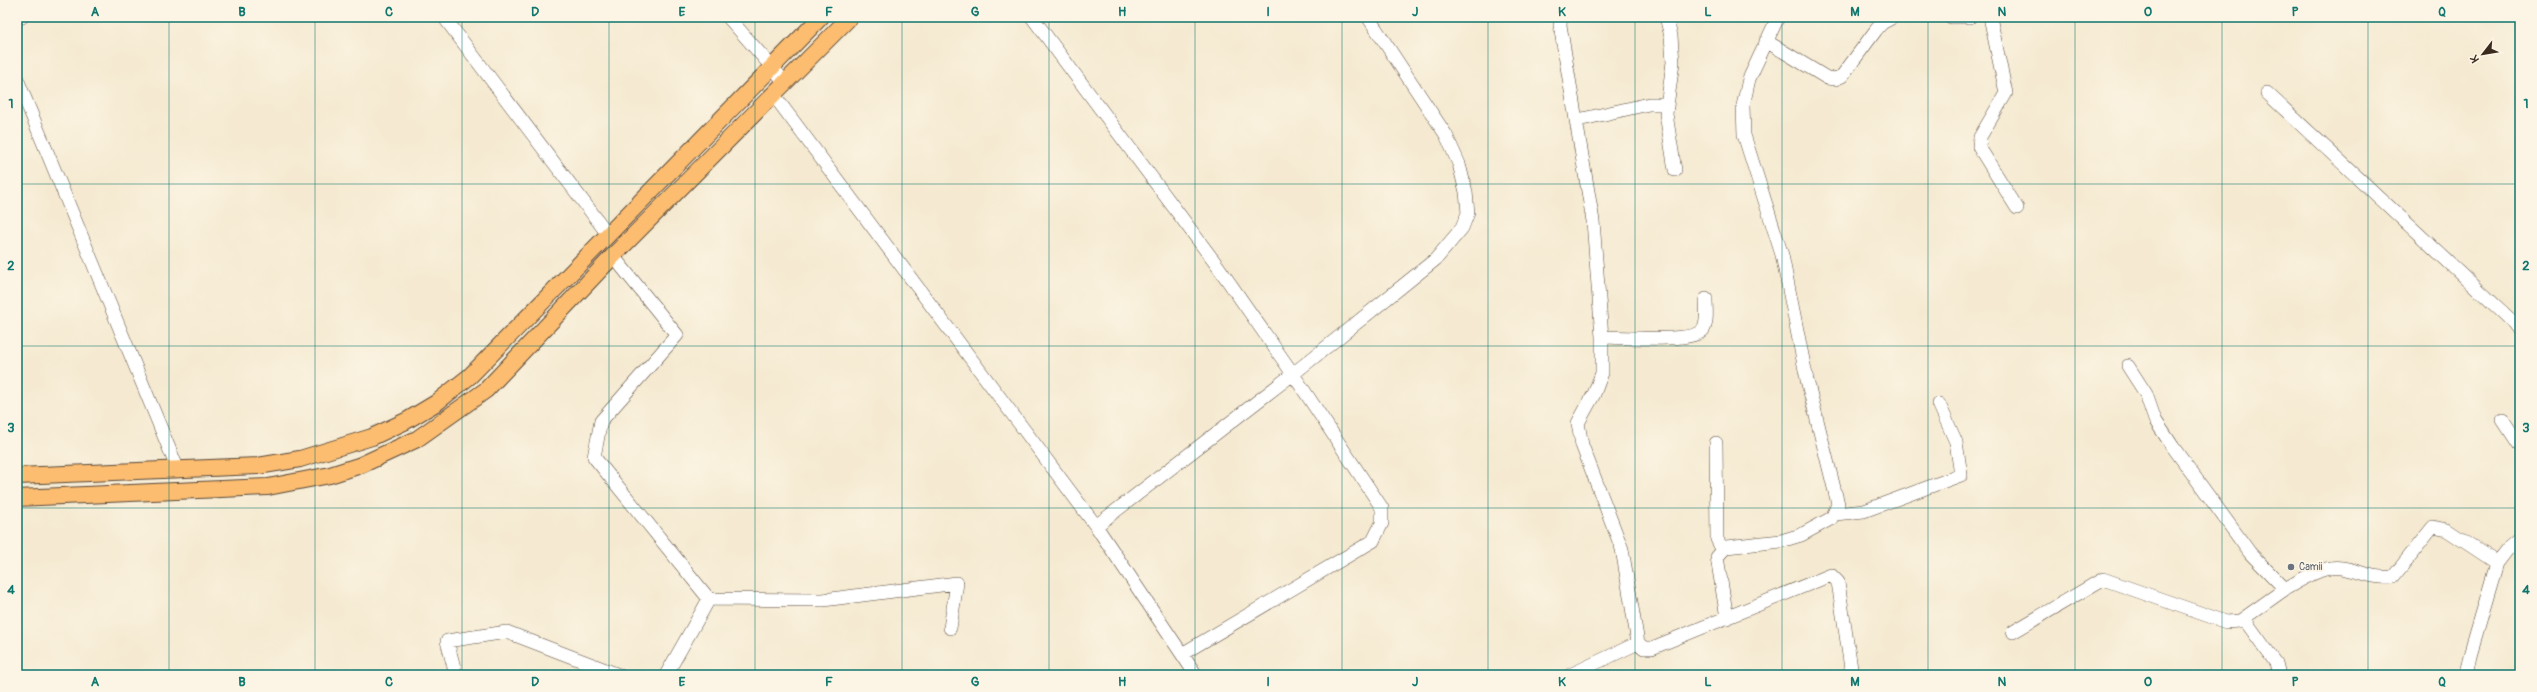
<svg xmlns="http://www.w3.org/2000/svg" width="2537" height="692" viewBox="0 0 2537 692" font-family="Pangolin,sans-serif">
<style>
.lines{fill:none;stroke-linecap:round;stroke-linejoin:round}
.minor-casing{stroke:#574739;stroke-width:14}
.major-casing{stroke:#574739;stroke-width:18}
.minor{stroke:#fff;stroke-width:13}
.major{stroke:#fcbd6f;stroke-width:16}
.grid{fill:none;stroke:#0f766e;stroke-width:1;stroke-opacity:0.55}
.worship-dot{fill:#6b7280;stroke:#fcf5e5;stroke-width:1.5}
.labels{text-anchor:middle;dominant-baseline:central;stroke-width:3.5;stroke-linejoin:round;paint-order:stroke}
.worship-label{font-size:10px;fill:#5b616d;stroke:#fcf5e5;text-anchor:start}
.neatline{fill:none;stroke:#0f766e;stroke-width:1.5}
.grid-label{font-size:13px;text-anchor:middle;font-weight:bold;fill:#0f766e}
</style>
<rect width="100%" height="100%" fill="#fcf5e5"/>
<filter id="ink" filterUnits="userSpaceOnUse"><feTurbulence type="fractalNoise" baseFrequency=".025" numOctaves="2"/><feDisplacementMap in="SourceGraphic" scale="8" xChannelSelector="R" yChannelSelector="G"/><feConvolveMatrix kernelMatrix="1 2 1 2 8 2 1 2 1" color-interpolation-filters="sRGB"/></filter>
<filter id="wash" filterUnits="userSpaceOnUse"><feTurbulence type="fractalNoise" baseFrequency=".012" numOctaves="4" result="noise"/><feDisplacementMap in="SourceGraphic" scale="16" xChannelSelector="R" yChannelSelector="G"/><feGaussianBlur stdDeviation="0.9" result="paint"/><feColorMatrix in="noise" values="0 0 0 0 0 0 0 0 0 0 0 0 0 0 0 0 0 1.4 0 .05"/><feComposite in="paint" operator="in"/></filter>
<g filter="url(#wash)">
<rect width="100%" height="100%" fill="#f5ead1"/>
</g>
<g filter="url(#ink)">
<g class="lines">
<g class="minor-casing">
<path id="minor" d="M444,17L607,233
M728,17L785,82
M1032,17L1219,268L1293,374L1382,508V523L1373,541L1182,654
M1561,17L1560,25L1593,221L1602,337V373L1594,394L1578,423L1582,445L1622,549L1638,643L1644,648H1652L1831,575L1838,582L1852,675
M1666,17L1671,36L1673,62L1666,114L1675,170
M1951,17H1970
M1990,17L2006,93L1980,137L1979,147L2017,208
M17,19L22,17
M1766,41L1827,78L1835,79L1842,76L1876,30L1882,23L1893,17
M17,79L178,470
M2267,93L2512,321L2520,332
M773,94L1096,526L1196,675
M1578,120L1649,104H1665
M613,256L677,335L601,421L594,457L709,599L823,600L957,583L950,628
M1602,337C1619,337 1693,343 1703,330C1708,323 1706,308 1706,299
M2503,420L2520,446
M1716,443L1717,539L1722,549
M1835,514L1864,511L1961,475L1956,442L1939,404
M1096,526L1293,374L1436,259L1462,228L1468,213L1466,192L1459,164L1446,135L1368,17
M2285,589C2301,580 2323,565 2342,568C2362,571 2371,579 2393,577L2433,527L2447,530L2497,563
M1727,618L1717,557L1726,547L1781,541L1801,535L1832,518L1838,504L1807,380L1782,255L1744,135L1743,106L1749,79L1778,17
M2244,619L2276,663L2279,675
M2013,632L2103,579L2226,622L2240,621L2285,589L2250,553L2173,447L2155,420L2146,394L2128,366
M456,675L447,641L507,632L619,675
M666,675L709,599
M1570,675L1638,643
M2466,675L2470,655L2497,563L2507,550L2520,539"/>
</g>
<g class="major-casing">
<path id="major" d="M17,476L258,466L300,459L372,437L406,421L436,403L470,376L821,17
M17,498L268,487L330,475L361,465L417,439L486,390L613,256L850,17"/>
</g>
<use href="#minor" class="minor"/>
<use href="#major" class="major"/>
</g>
</g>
<path class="grid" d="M169,17V675M315,17V675M462,17V675M609,17V675M755,17V675M902,17V675M1049,17V675M1195,17V675M1342,17V675M1488,17V675M1635,17V675M1782,17V675M1928,17V675M2075,17V675M2222,17V675M2368,17V675M17,184H2520M17,346H2520M17,508H2520"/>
<circle class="worship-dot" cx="2291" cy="567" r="4"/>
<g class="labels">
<g class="worship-label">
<text x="2299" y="567">Camii</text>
</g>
</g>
<rect width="2537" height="692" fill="none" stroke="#fcf5e5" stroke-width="44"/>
<g transform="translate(2483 54) rotate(239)" stroke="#fcf5e5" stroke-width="3" paint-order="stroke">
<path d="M0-3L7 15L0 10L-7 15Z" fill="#3b2a1e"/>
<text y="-6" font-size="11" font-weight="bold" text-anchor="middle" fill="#3b2a1e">K</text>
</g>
<rect x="22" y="22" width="2493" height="648" class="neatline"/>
<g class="grid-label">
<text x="95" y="16">A</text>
<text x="242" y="16">B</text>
<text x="389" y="16">C</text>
<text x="535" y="16">D</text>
<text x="682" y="16">E</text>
<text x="829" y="16">F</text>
<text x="975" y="16">G</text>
<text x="1122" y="16">H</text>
<text x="1268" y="16">I</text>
<text x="1415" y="16">J</text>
<text x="1562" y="16">K</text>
<text x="1708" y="16">L</text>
<text x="1855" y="16">M</text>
<text x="2002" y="16">N</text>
<text x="2148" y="16">O</text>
<text x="2295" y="16">P</text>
<text x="2442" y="16">Q</text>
<text x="11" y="108">1</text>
<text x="2526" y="108">1</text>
<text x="11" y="270">2</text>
<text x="2526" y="270">2</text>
<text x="11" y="432">3</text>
<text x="2526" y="432">3</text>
<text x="11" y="594">4</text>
<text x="2526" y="594">4</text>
<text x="95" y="686">A</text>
<text x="242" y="686">B</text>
<text x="389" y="686">C</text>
<text x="535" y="686">D</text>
<text x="682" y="686">E</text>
<text x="829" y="686">F</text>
<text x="975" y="686">G</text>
<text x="1122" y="686">H</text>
<text x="1268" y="686">I</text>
<text x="1415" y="686">J</text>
<text x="1562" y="686">K</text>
<text x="1708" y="686">L</text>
<text x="1855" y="686">M</text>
<text x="2002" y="686">N</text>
<text x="2148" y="686">O</text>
<text x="2295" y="686">P</text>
<text x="2442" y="686">Q</text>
</g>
</svg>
